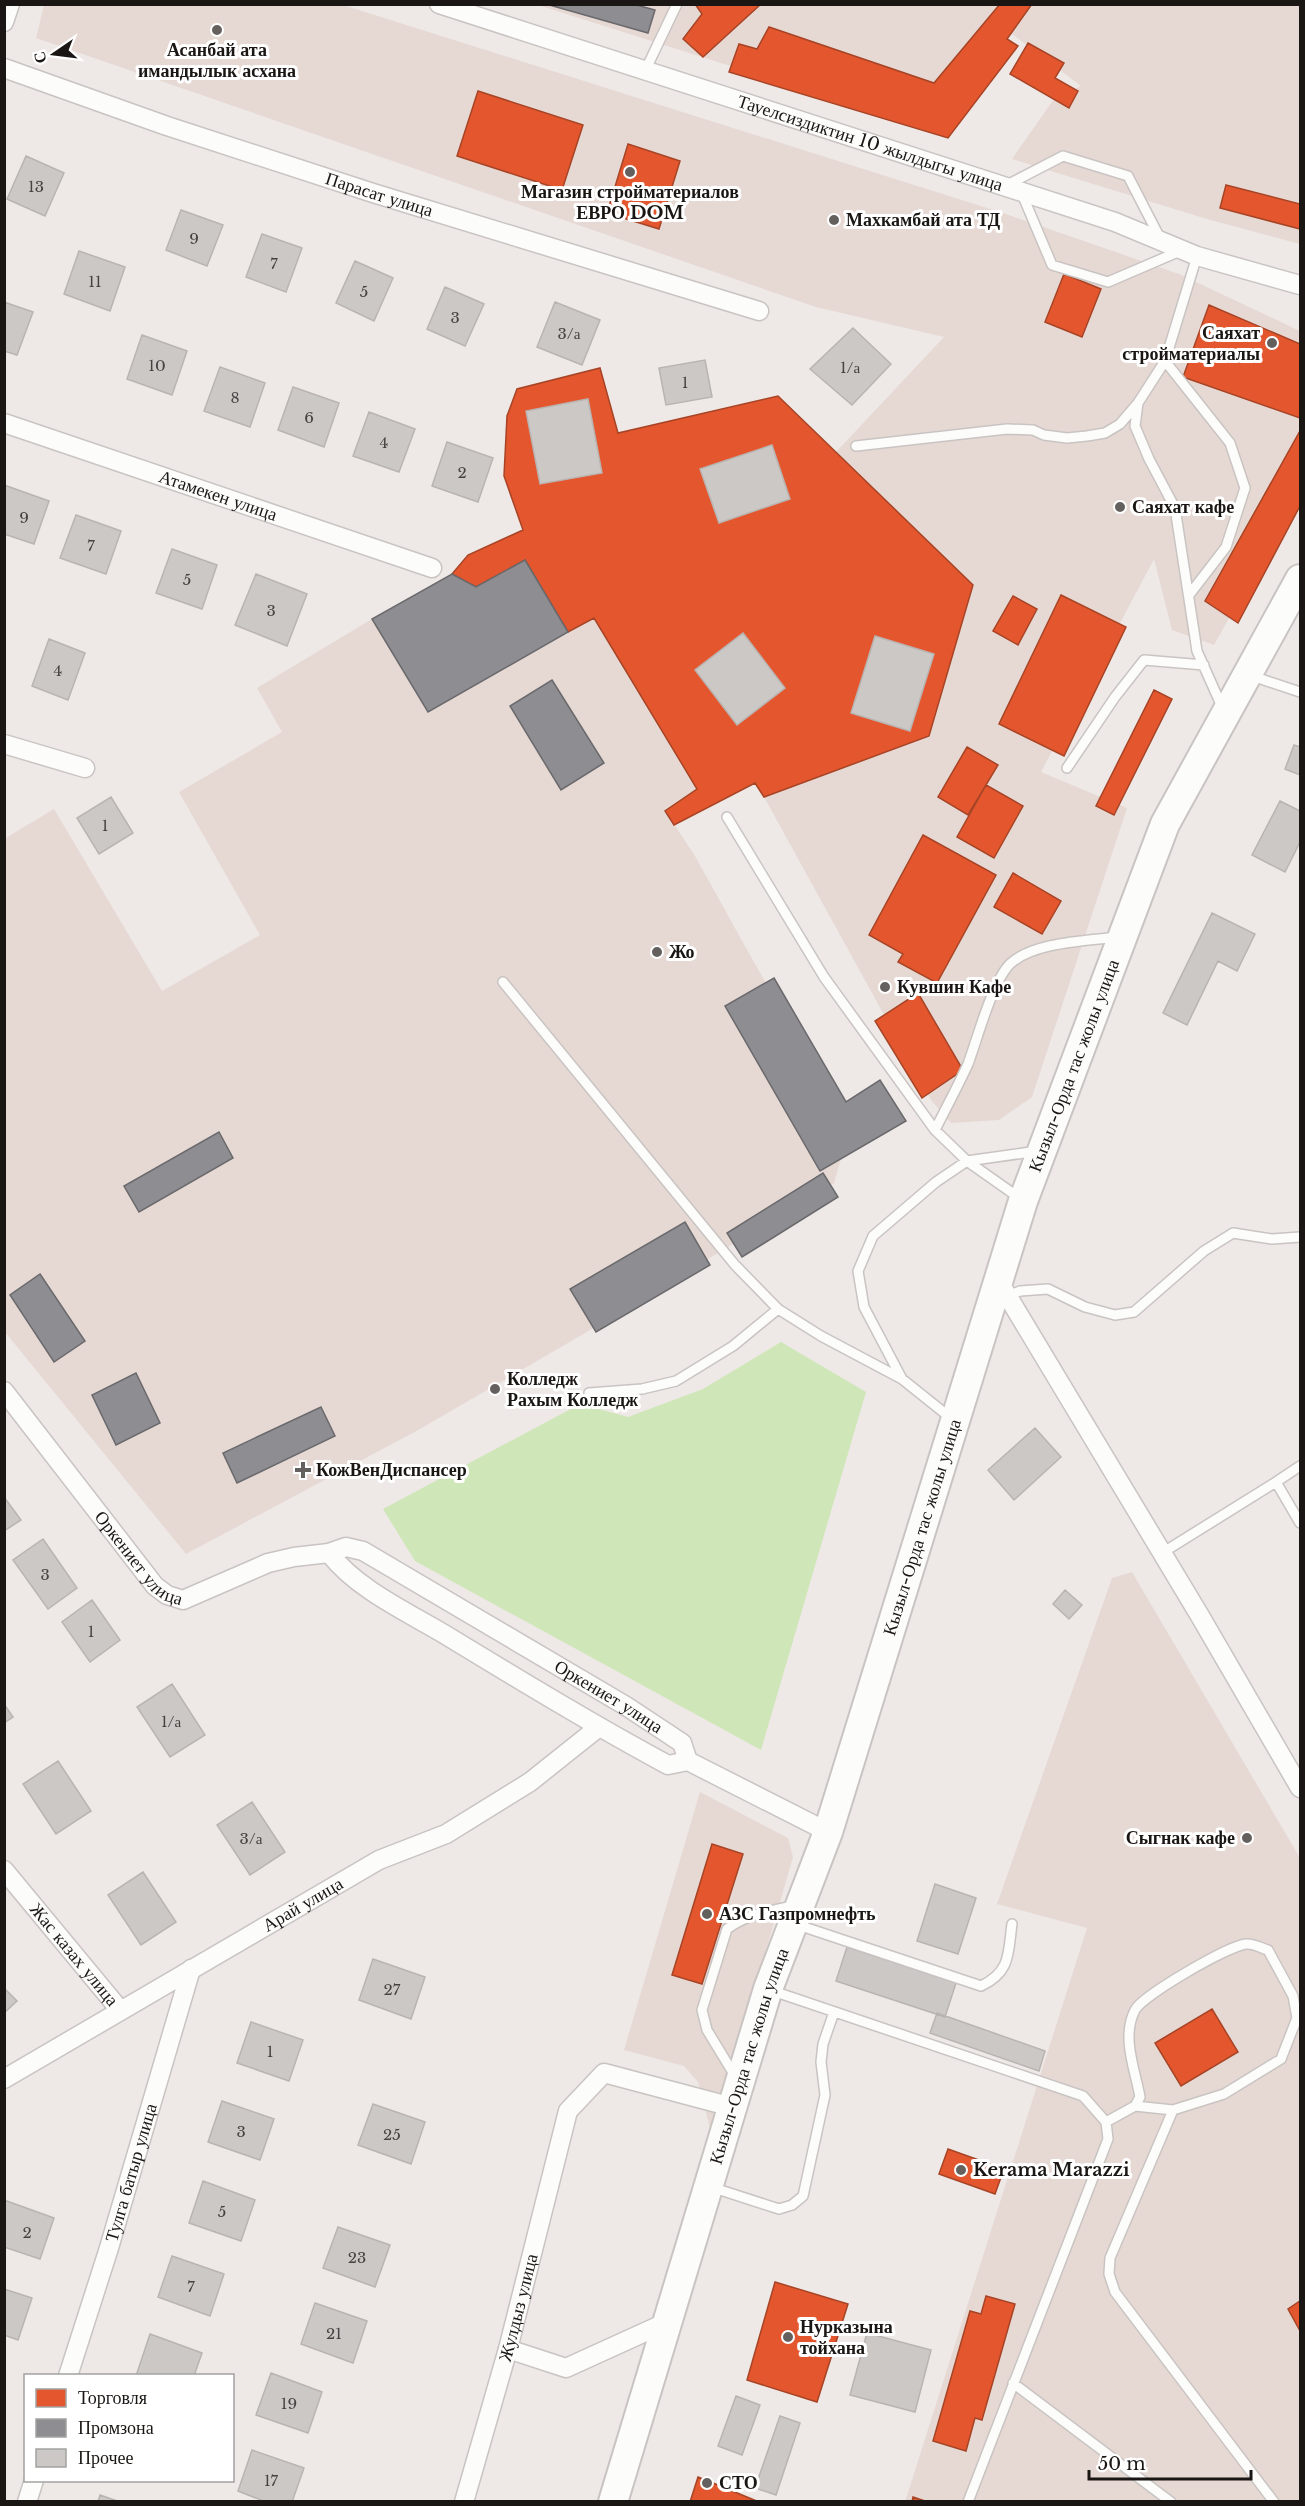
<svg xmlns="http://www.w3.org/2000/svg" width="1305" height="2506" viewBox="0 0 1305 2506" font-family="'Libre Baskerville',serif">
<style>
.built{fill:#e6d9d4}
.green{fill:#cfe7b8}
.shops{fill:#e4572e;stroke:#a74426;stroke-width:1.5}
.industry{fill:#8d8d92;stroke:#6a696c;stroke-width:1.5}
.building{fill:#ccc8c6;stroke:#b9b4b2;stroke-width:1.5}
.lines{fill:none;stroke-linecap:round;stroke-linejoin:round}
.service-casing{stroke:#c9c4c2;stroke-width:12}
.minor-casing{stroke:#c9c4c2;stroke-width:21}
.primary-casing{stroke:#c9c4c2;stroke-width:32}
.service{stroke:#fcfcfb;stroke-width:9}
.minor{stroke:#fcfcfb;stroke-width:18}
.primary{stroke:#fcfcfb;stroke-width:28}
.poi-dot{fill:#64605e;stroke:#fff;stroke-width:2}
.labels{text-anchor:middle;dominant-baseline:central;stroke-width:6;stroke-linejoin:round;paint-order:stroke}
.number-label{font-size:15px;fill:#464240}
.poi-label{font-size:18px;font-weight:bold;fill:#1a1614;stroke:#fff;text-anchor:start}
.street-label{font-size:18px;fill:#1a1614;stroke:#fff}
</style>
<rect width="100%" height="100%" fill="#eee8e6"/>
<path class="built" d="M44,5H343L1006,214L1179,274L1300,331V491L1214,645L1172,630L1154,559L1041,772L1127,808L1032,1097L999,1120L951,1123L931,1100L764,797L929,736L973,585L836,452L944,337L816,307L36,38Z
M538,5H1300V244L1207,219L1012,159L1054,99L1081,86L1008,31L952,125L724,64Z
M594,618L697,789L666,812L695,856L755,964L850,1127L834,1183L580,1336L420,1429L186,1554L5,1332L4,839L54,809L162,991L260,935L179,792L282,732L257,688L372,619L428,712Z
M1132,1572L1300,1858V2501L905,2502L1087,1928L997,1904L1112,1578Z
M700,1792L788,1838L793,1857L712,2136L698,2082L684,2066L624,2050Z"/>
<path class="green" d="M781,1342L866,1392L761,1750L415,1561L383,1509L580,1404L628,1417L703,1389Z"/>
<path class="shops" d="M695,4H761L703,57L683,39L702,14Z
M1000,4H1032L1007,39L1018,46L948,138L729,72L739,44L757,49L769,27L934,83Z
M1028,43L1064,63L1055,78L1078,91L1069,108L1010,74Z
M478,91L583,125L562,190L457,156Z
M628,144L680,161L659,229L607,213Z
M1226,185L1300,204V229L1220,208Z
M1064,274L1101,289L1082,337L1045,322Z
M1209,305L1300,344V418L1183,377Z
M600,368L618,433L778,396L973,585L929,736L764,797L755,783L674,825L665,811L697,789L594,618L568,632L525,560L476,587L452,574L468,555L523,530L504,476L507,416L517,389Z
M1300,431V506L1238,623L1205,601Z
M1061,595L1126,627L1064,756L999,724Z
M1013,596L1037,609L1018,645L993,631Z
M1154,690L1172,699L1114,815L1096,806Z
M967,747L998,765L968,815L938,797Z
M986,785L1023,806L994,858L957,837Z
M923,835L996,875L937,983L898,962L903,954L869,935Z
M1013,873L1061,901L1042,934L994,907Z
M918,993L963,1070L922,1098L875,1021Z
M712,1844L743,1854L702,1984L672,1975Z
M1212,2009L1238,2052L1181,2086L1155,2043Z
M948,2149L1004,2169L995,2194L939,2174Z
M775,2282L848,2304L817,2402L747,2380Z
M986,2296L1015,2304L982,2420L975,2418L966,2451L933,2441L970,2311L981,2314Z
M1300,2301V2331L1288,2309Z
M698,2477L713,2483L759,2502H690Z
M913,2497L928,2502H912Z"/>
<path class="industry" d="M546,4H633L655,10L648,33Z
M525,560L568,632L428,712L372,619L452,574L476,587Z
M552,680L604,763L561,790L510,706Z
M774,978L846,1102L880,1080L906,1121L820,1171L725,1006Z
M219,1132L233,1158L139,1212L124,1186Z
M823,1173L838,1197L742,1257L727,1233Z
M685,1222L710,1265L596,1332L570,1289Z
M40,1274L85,1341L54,1362L10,1295Z
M136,1373L160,1423L116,1445L92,1395Z
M321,1407L335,1436L237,1483L223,1453Z"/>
<path class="building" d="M26,156L64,173L45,216L7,199Z
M181,210L223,225L207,266L166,250Z
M262,234L302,248L286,292L246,277Z
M79,251L125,267L110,311L64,294Z
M355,261L393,278L374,321L336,303Z
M445,287L484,304L465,346L427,329Z
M4,302L33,312L17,355L4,351Z
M555,302L600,320L582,365L537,347Z
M853,328L891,364L852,405L810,369Z
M142,335L187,351L172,395L127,379Z
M705,360L712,397L666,405L659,368Z
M220,367L265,383L250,427L204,411Z
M293,387L339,403L324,447L278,430Z
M588,399L602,473L540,484L526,411Z
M369,412L415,429L399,472L353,456Z
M447,442L493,458L478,502L432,486Z
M772,445L790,499L719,523L700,469Z
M4,485L49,501L34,544L4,534Z
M76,515L121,531L106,574L60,558Z
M172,549L217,565L202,609L156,593Z
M256,574L307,594L287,646L235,625Z
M743,633L785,688L737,725L695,670Z
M875,636L934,654L910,731L851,713Z
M49,639L85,653L68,700L32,686Z
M1294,745L1300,747V775L1285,769Z
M111,797L133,833L99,854L77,818Z
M1280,801L1300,811V842L1285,872L1252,855Z
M1212,913L1255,934L1237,971L1218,961L1187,1025L1163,1013Z
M1035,1428L1061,1457L1014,1500L988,1470Z
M4,1497L21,1520L4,1531Z
M43,1539L77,1588L48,1609L13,1560Z
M1065,1590L1082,1605L1069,1619L1053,1604Z
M92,1600L120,1640L90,1662L62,1622Z
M172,1684L205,1735L170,1757L137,1707Z
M4,1704L13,1717L4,1723Z
M58,1761L91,1811L56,1834L23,1784Z
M252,1802L285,1852L250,1875L217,1825Z
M143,1872L176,1922L141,1945L108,1895Z
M935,1884L976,1898L958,1954L917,1941Z
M847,1947L956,1983L945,2017L836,1981Z
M373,1959L425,1977L411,2019L359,2000Z
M4,1988L17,2001L4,2013Z
M937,2013L1045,2051L1039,2071L930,2033Z
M251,2022L303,2040L289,2081L237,2063Z
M222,2101L274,2119L260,2160L208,2142Z
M373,2104L425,2122L411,2164L358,2145Z
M203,2181L255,2200L241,2241L189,2223Z
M4,2200L54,2218L40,2259L4,2247Z
M338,2227L390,2245L375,2287L323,2268Z
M172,2256L224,2274L210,2316L158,2297Z
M4,2289L32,2298L18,2340L4,2335Z
M315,2303L367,2321L353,2363L301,2344Z
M867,2333L931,2350L915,2412L850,2395Z
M150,2334L202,2353L194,2376H136Z
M271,2373L322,2392L308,2433L256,2415Z
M736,2396L760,2405L742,2455L718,2446Z
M780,2416L800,2423L776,2495L755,2488Z
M252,2450L304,2468L292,2502H266L238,2491Z
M100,2495L120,2502H98Z"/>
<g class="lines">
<g class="service-casing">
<path id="service" d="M645,71L677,4
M1005,186L1063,156L1128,176L1161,240
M1022,194L1052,265L1108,282L1180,251
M1197,256L1165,361L1138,403L1135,426L1149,459L1175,508L1197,651L1223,709
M1165,361L1230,443L1245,488L1226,547L1189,595
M856,446L1007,429L1033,430L1044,435L1067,438L1087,436L1105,433L1120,424L1138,403
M1249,675L1300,692
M1067,768L1115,697L1144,660L1204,665
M727,817L824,977L935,1130L967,1161L1021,1199
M503,982L735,1265L778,1309L821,1336L902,1379L952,1419
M935,1130C946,1108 958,1086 968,1064C977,1040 993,979 1011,963C1035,942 1086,941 1117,937
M1008,1296L1020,1291L1048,1289L1085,1307L1115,1315L1134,1312L1204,1251L1233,1233L1272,1239L1300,1237
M902,1379L864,1307L858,1271L873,1236L936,1182L967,1161L1038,1151
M589,1393L642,1389L676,1381L733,1346L778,1309
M1276,1482L1300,1466
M1162,1553L1276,1482L1300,1523
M795,1924L981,1986C1011,1972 1008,1953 1012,1924
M770,1990L1083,2096L1106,2122L1108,2139L968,2502
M735,2076L707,2030L702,2010L727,1929C746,1914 772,1911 795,1905
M1173,2110L1110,2258L1109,2274L1115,2292L1274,2502
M1106,2122L1135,2106L1173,2110L1224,2094L1281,2059L1297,2018L1293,1996L1268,1950C1261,1948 1253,1943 1246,1944C1228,1946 1143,1995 1135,2010C1121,2037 1135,2069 1140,2097L1135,2106
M711,2187L779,2209L792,2205L803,2196L825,2095L821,2062L823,2044L834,2012
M1013,2383L1171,2502"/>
</g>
<g class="minor-casing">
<g id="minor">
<path id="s1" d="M439,4L1115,222L1197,256L1300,285"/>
<path d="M4,22L10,4"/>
<path id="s2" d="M4,68L167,126L373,193L759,311"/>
<path id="s3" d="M4,423L432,568"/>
<path d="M4,744L85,768"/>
<path d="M998,1280L1200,1616L1300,1788"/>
<path id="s4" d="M4,1391L155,1586L167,1595L183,1600L268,1563L294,1557L329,1553L346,1547L363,1551L626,1706L682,1743L688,1761"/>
<path d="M329,1553C357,1589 405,1611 444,1634C518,1679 592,1724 668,1765L688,1761L828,1832"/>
<path id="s5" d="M4,1870L120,2010"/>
<path id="s6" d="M4,2079L379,1860L446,1834L530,1782L599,1727"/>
<path d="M508,2349L566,2368L665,2323"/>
<path id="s7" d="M68,2376L109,2248L191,1969"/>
<path d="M27,2502L34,2480"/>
<path id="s8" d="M464,2502L508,2349L568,2111L604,2073L732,2107"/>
</g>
</g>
<g class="primary-casing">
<g id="primary">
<path id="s9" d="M613,2502L768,1989L828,1832L1023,1201L1165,824L1300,579"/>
</g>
</g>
<use href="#service" class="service"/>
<use href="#minor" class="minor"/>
<use href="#primary" class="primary"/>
</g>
<g class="poi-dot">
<circle cx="217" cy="30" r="6"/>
<circle cx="630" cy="172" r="6"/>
<circle cx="834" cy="220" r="6"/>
<circle cx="1272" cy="343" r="6"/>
<circle cx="1120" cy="507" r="6"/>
<circle cx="657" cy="952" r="6"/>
<circle cx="885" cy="987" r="6"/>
<circle cx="495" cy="1389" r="6"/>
<path d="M300 1461h6v6h6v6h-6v6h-6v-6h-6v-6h6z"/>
<circle cx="1247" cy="1838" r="6"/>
<circle cx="707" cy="1914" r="6"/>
<circle cx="961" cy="2170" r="6"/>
<circle cx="788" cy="2337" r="6"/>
<circle cx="707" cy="2483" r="6"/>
</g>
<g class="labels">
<g class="number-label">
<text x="36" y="186">13</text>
<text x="194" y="238">9</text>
<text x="274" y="263">7</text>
<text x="95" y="281">11</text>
<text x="364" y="291">5</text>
<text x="455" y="317">3</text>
<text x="569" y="333">3/а</text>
<text x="157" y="365">10</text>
<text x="850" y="367">1/а</text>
<text x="685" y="382">1</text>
<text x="235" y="397">8</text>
<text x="309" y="417">6</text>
<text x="384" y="442">4</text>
<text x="462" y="472">2</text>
<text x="24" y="517">9</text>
<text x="91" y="545">7</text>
<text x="187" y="579">5</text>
<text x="271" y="610">3</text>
<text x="58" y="670">4</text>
<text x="105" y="825">1</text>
<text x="45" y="1574">3</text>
<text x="91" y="1631">1</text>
<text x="171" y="1721">1/а</text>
<text x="251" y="1838">3/а</text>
<text x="392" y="1989">27</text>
<text x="270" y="2051">1</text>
<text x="241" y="2131">3</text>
<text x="392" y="2134">25</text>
<text x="222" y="2211">5</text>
<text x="27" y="2232">2</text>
<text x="357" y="2257">23</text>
<text x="191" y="2286">7</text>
<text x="334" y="2333">21</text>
<text x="289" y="2403">19</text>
<text x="271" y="2480">17</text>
</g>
<g class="poi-label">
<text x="217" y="50" text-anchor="middle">Асанбай ата<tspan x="217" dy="21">имандылык асхана</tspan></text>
<text x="630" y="192" text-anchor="middle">Магазин стройматериалов<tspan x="630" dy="21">ЕВРО DOM</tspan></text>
<text x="846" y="220">Махкамбай ата ТД</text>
<text x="1260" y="333" text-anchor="end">Саяхат<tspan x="1260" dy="21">стройматериалы</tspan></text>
<text x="1132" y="507">Саяхат кафе</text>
<text x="669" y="952">Жо</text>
<text x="897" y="987">Кувшин Кафе</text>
<text x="507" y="1379">Колледж<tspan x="507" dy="21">Рахым Колледж</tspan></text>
<text x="316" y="1470">КожВенДиспансер</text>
<text x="1235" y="1838" text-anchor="end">Сыгнак кафе</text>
<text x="719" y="1914">АЗС Газпромнефть</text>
<text x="973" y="2170">Kerama Marazzi</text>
<text x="800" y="2327">Нурказына<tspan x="800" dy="21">тойхана</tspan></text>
<text x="719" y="2483">СТО</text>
</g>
<g class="street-label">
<text stroke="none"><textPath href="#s1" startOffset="453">Тауелсиздиктин 10 жылдыгы улица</textPath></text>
<text stroke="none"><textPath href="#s2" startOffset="396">Парасат улица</textPath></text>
<text stroke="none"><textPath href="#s3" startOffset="226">Атамекен улица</textPath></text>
<text stroke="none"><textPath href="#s9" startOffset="1509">Кызыл-Орда тас жолы улица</textPath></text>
<text stroke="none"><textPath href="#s9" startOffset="1023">Кызыл-Орда тас жолы улица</textPath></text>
<text stroke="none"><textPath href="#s4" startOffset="216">Оркениет улица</textPath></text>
<text stroke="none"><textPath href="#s4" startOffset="754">Оркениет улица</textPath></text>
<text stroke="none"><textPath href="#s6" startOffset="346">Арай улица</textPath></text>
<text stroke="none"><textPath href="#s5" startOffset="110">Жас казах улица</textPath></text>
<text stroke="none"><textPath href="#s9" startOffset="466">Кызыл-Орда тас жолы улица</textPath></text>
<text stroke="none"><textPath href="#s7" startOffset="213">Тулга батыр улица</textPath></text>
<text stroke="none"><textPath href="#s8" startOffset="202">Жулдыз улица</textPath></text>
</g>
</g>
<rect width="1305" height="2506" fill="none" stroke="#1a1614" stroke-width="12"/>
<rect x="24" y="2374" width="210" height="108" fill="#ffffff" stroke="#a3a2a1" stroke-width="1.5"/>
<rect x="36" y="2389" width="30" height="18" fill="#e4572e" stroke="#a3a2a1" stroke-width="1.5"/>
<text x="78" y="2404" font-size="18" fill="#1a1614">Торговля</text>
<rect x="36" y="2419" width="30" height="18" fill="#8d8d92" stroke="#a3a2a1" stroke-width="1.5"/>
<text x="78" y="2434" font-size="18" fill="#1a1614">Промзона</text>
<rect x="36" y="2449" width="30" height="18" fill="#ccc8c6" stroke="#a3a2a1" stroke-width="1.5"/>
<text x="78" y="2464" font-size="18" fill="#1a1614">Прочее</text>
<g transform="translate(54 54) rotate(256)" stroke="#ffffff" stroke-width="4.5" paint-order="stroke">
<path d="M0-4.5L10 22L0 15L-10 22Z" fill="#1a1614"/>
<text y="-9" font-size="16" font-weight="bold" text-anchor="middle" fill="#1a1614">С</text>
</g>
<path d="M1089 2470v9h162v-9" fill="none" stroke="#1a1614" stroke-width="3"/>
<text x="1098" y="2470" font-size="18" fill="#1a1614" stroke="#ffffff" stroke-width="4.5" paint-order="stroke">50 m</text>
</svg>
